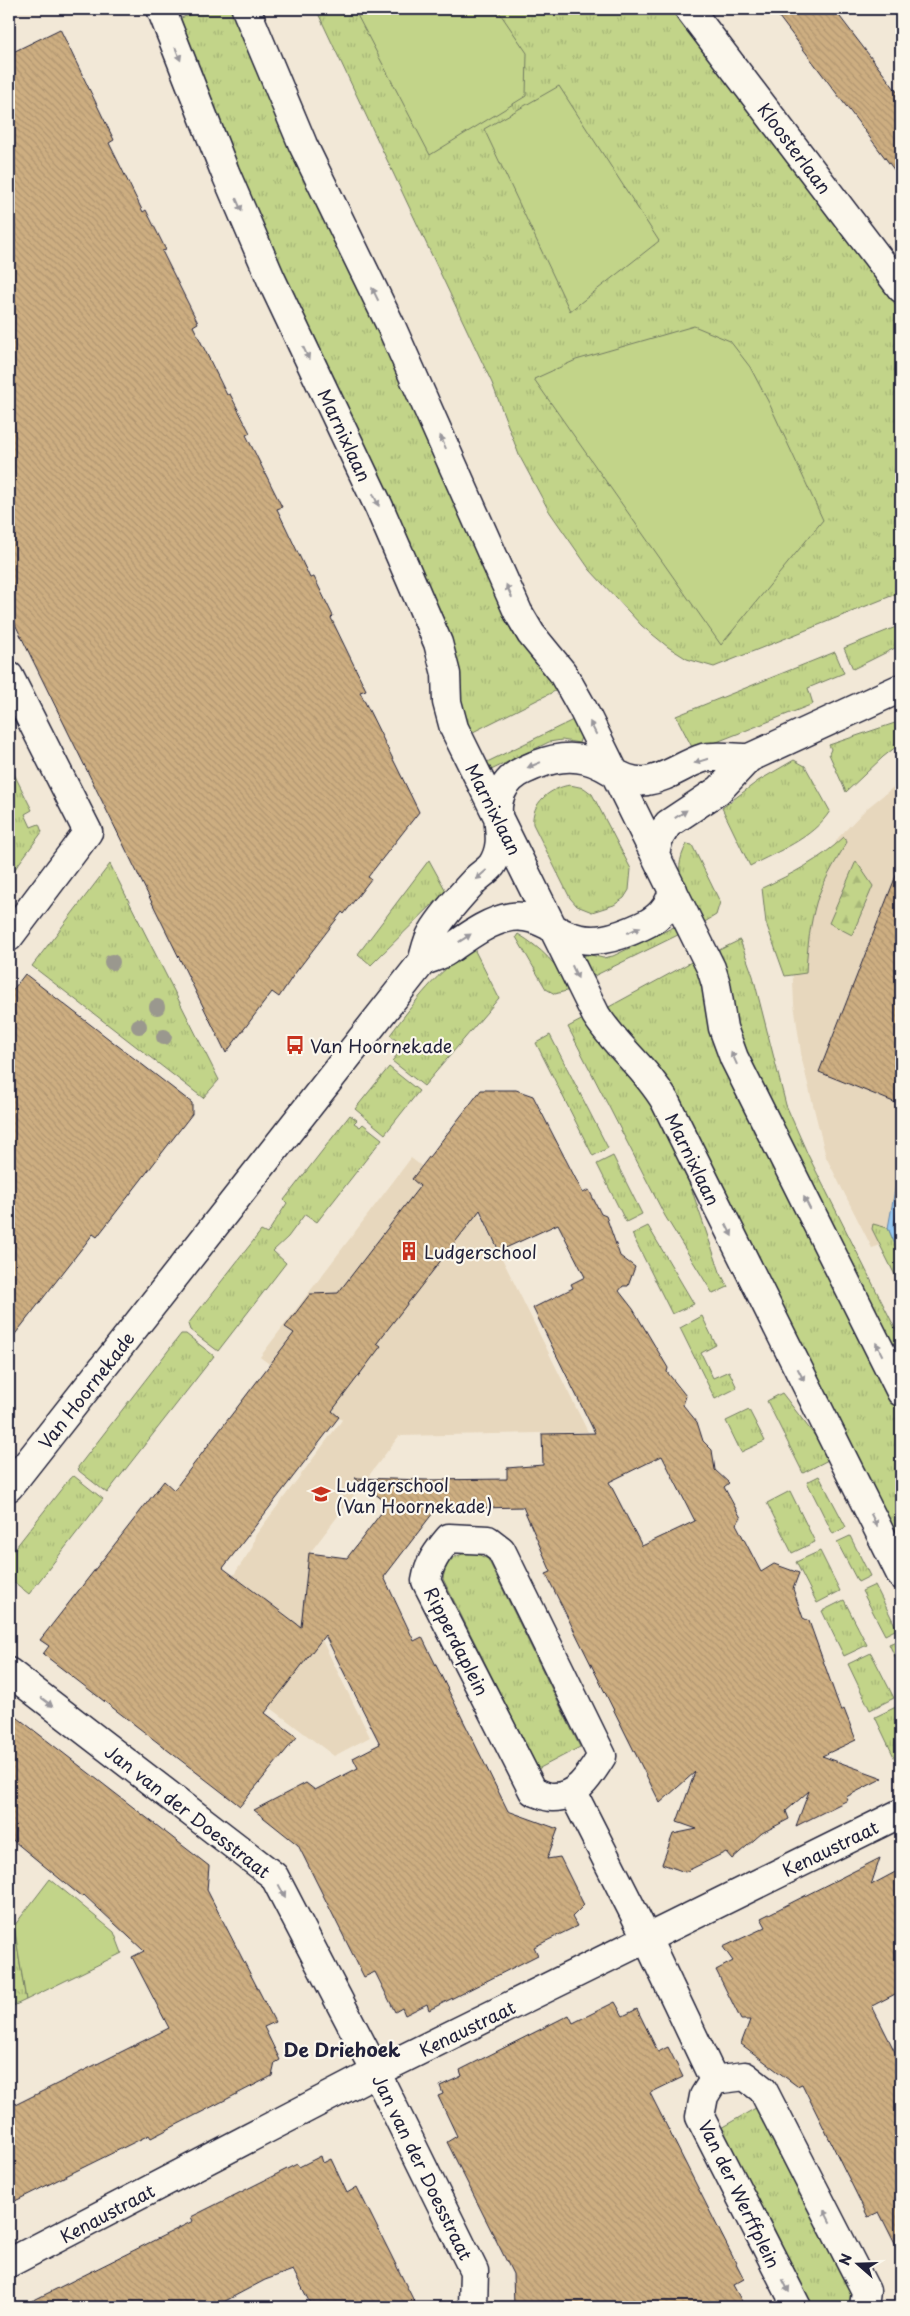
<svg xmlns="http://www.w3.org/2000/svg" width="910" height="2316" viewBox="0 0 910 2316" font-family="'Playpen Sans',sans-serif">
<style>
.built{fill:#e7d7bd}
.grass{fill:url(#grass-tufts);stroke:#727b62}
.forest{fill:url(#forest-firs);stroke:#727b62}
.park{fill:#c2d489;stroke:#727b62}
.water{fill:url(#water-ripples);stroke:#6785a8}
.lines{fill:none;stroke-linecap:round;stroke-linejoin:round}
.shore{stroke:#506484;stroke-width:1}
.building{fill:url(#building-back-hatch);stroke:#22223b;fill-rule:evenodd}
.street-casing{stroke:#22223b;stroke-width:31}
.secondary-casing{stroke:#22223b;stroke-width:31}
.street{stroke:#fbf7ec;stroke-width:28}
.secondary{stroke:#fbf7ec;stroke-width:28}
.tree{fill:#9a988e}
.oneway{fill:#99979c}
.labels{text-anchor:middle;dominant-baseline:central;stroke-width:4.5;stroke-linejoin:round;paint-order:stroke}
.street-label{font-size:18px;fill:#22223b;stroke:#fbf7ec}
.poi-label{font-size:18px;fill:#22223b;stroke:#fbf7ec;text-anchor:start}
.neighbourhood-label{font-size:19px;font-weight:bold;fill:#22223b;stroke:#fbf7ec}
</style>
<defs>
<pattern id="grass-tufts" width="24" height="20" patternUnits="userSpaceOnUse" patternTransform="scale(1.25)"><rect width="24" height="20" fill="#c2d489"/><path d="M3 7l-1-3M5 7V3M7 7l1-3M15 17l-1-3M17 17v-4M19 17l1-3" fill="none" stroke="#a6b677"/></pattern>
<pattern id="forest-firs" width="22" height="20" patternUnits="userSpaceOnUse" patternTransform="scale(1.25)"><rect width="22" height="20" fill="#c2d489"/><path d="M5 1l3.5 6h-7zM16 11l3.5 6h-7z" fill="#a6b677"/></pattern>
<pattern id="water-ripples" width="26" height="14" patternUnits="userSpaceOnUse" patternTransform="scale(1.25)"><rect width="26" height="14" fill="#95c7f1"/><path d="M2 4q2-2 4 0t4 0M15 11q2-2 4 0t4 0" fill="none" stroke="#80abd0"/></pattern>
<pattern id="building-back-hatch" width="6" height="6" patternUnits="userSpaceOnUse" patternTransform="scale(1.25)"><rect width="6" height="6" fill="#cdae81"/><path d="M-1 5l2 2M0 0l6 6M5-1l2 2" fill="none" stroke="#b09570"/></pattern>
</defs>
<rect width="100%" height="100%" fill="#f2e8d7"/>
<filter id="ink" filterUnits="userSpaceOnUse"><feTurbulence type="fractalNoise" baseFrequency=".02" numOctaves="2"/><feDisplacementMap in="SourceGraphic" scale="10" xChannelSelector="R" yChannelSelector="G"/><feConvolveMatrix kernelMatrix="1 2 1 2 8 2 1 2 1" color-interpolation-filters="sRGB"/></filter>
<g filter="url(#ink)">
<path class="built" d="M901,781V1238L872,1248L826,1157L802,1060L794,1004L792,961L814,882L838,838L866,809Z
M411,1158L478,1210L588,1432L399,1436L309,1554L303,1602L370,1737L334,1756L183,1641L233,1576L252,1548L255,1536L342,1420L260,1357Z"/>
<path class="grass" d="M203,9H235L294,148L506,614L540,662L557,690L467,735L232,169L174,21Z
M316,9H674L901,312V592L714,667L687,659L668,647L642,626L590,570L549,511L519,455L492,383Z
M901,625V645L853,669L844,648Z
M835,652L844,673L808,688L813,704L694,751L676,716Z
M573,720L581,737L579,743L562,740L549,742L487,772L483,764Z
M901,721V743L883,757L846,792L829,754L831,749L829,745Z
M794,760L805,766L830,811C812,839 778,851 750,866L722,808L758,781Z
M9,764L32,810L25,814L31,827L39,824L42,832L9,877Z
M570,785L584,788L592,794L631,869L629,890L624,898L614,905L592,912L577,906L570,898L533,824C531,803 550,788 570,785Z
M844,837L847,842C835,863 819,887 814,911C809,932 807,952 806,973L785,976L766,923L762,888C792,874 820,860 844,837Z
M687,844L692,845L720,902L716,915L703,923C688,896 669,875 687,844Z
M429,860L446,891L371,965L358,954Z
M110,864L219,1080L203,1098L32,966Z
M678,925L682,933L592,977L584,956L587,954L603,958L613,956Z
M518,934C540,947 560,966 570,990L555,994L546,989L516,937Z
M740,940L753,976L786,1105L808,1155L901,1340V1372L741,1047L715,952Z
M473,947L499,998L424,1086L392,1061L404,1047L390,1035C416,1000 437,972 473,947Z
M695,960C708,988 704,1019 715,1047L901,1415V1553L645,1055L607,1008Z
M587,1017L639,1081L677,1147L720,1272L728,1287L713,1294L665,1216L568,1027Z
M550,1035L608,1148L593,1156L536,1043Z
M389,1067L419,1091L385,1134L355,1109Z
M350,1115L357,1120L354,1123L360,1127L363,1124L382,1139L317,1222L305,1214L288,1237L273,1251L286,1263L218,1351L190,1330L188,1324L261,1231L267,1234L287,1203L284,1200Z
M613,1156L642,1214L626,1222L597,1164Z
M873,1224L888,1228L901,1258V1287L872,1229Z
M648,1226L694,1304L672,1314L632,1234Z
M702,1316L716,1345L701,1353L713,1378L729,1371L737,1388L715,1399L680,1328Z
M181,1334H186L214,1356L107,1493L79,1471L78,1467Z
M782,1393L832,1458L803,1473L767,1401Z
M749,1410L765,1441L741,1452L726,1421Z
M74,1476L103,1499L29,1594L9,1578V1556L70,1478Z
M819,1476L846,1527L833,1534L807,1482Z
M790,1491L815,1542L792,1553L767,1503Z
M850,1536L870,1576L858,1582L837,1542Z
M820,1551L840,1591L817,1603L796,1562Z
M475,1553L488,1559L580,1747L538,1769L443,1579C446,1559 456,1553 475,1553Z
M875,1585L897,1629L885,1635L862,1591Z
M844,1600L867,1645L844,1656L822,1611Z
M901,1639V1669L889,1644Z
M871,1653L894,1698L870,1710L848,1664Z
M898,1706L901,1713V1756L895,1759L875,1717Z
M14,1926L26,2000L9,2008V1933Z
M761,2105L855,2293L852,2307H807L719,2129Z"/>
<path class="forest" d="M856,861L873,886L852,935L829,923Z"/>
<path class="park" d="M354,9H497L527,53L526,96L430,155Z
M559,86L659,241L570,311L484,129Z
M694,326L730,341L750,367L769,403L823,520L721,645L534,379L576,360Z
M50,1879L114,1932L122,1953L26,2000L14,1926Z"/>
<path class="water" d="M901,1172V1258L888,1228L896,1184Z"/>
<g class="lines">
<path class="shore" d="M901,1184L894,1227L901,1247"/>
</g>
<path class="building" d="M773,9H834L901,97V179Z
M60,29L114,140L109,143L143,212L146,210L166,250L162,251L198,323L193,326L227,395L230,394L250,433L246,435L282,507L277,509L310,578L314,577L333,616L331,618L366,690L360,692L419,812L368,877L371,879L344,914L342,912L293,976L279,997L272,992L226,1053L9,612V54Z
M899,868H901V1105L819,1072Z
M25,974L192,1103V1114L97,1237L93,1234L9,1342V995Z
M481,1090H516L533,1096L583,1193L589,1190L601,1214L606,1216L620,1256L635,1267L628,1286H623L619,1291L633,1309L668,1368L667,1372L686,1396L683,1405L697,1422L703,1441L712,1450L715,1470L729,1483L724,1487L741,1518L736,1524L761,1572L774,1564L799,1573L793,1589L803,1618L809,1621L841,1711L844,1709L856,1740L822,1756L883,1778L846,1797L848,1800L796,1826L809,1791L786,1811L789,1819L762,1833L732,1859L726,1852L685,1872L662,1864L673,1834L697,1829L677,1822L695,1772L660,1803L546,1574L551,1572L523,1507L436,1509L384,1577L414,1641L422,1637L508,1811L558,1829L547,1859L560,1857L584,1905L572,1917L577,1926L534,1947L538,1955L429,2010L427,2004L405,2015L402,2008L395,2012L375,1972L364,1977L298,1845L254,1810L306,1783L315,1790L358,1768L353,1758L380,1744L325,1635L265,1713L297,1737L240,1806L43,1654L49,1646L40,1640L164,1481L174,1490L294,1333L285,1327L310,1294L338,1293L420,1186L412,1179ZM480,1210L499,1251L558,1224L585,1277L571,1284L573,1288L533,1308L595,1433L542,1434L543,1465L507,1468V1479L427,1480L355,1478L388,1504L347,1558L309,1553L301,1627L223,1568L339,1417L332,1411L381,1346L377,1343ZM662,1456L695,1521L642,1546L609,1482Z
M9,1711L209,1866L207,1890L275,2022L264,2027L280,2060L275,2063L272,2076L151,2138L149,2135L9,2204V2108L169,2028L132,1957L144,1951L84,1895L82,1897L9,1837Z
M880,1858L871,1885L901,1869V1991L872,2006L901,2064V2256L879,2212L868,2217L802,2084L797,2086L741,2044L750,2020H741L716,1970L733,1961L723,1947L766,1927L761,1918Z
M615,2002L623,2016L637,2009L658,2052L668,2047L683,2077L650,2093L744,2279L733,2285L745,2307H514L513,2274L447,2142L457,2136L438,2096L443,2094L440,2086L462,2076L460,2070L569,2015L573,2023Z
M321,2156L323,2163L331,2159L347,2193L357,2187L417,2307H312L293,2270L265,2280L214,2307H20L193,2221L191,2217L297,2164L299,2167Z"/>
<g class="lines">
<g class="street-casing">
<path id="street" d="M689,9L901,288
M9,676L88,832L9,937
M449,1538L488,1540L501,1550L602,1756C590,1775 577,1798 552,1797C546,1797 539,1793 533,1791L426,1581C429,1563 437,1552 449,1538Z
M9,1672L274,1876L376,2072L474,2271L473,2307
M573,1793L647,1939L714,2080
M9,2263L376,2072L901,1813
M797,2307L700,2117L704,2096L714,2080L745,2076L763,2090L866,2291L864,2307"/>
</g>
<g class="secondary-casing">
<path id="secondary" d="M161,9L225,172L271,279L379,507L438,643L446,674L447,702L454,728L596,1015C617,1048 645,1067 665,1101L901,1575
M246,9L303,145L391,326L518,612L531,634L562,672L583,709L711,968L716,984L723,1028L734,1058L901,1392
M655,853L659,838L668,824L719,790L749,758L901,688
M422,962C430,958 440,956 447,951C466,938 487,921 511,917C532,914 546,925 565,934C592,946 616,938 642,926C658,919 669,908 673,890
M9,1487L422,962C425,953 427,941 432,933C442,916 461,895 475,880C480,875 487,871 492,865C511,835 487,813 505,786C513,774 524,770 536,765C558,756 580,754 602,766C617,774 629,783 647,781C667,778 684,764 703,758C717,755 735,758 749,758"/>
</g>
<use href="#street" class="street"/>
<use href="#secondary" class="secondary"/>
</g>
<g class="tree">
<circle cx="112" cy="962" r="8"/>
<circle cx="157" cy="1007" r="8"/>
<circle cx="139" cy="1026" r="8"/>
<circle cx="164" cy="1037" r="8"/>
</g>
<defs><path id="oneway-solid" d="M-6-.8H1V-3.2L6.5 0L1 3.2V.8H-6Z" transform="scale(1.25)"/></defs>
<g class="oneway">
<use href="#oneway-solid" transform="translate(178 54) rotate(68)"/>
<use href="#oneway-solid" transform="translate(239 205) rotate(67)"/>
<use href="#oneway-solid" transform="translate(375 294) rotate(-116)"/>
<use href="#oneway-solid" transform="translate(306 353) rotate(65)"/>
<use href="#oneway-solid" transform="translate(443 442) rotate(-114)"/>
<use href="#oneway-solid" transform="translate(376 500) rotate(65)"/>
<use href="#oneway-solid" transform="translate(509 591) rotate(-114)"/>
<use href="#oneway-solid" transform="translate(593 728) rotate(-117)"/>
<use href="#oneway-solid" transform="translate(701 761) rotate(162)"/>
<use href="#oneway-solid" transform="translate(534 765) rotate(158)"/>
<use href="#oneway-solid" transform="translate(681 814) rotate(-33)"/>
<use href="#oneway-solid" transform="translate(481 875) rotate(139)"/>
<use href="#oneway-solid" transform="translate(634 930) rotate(-25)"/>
<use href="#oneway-solid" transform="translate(465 938) rotate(-33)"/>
<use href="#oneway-solid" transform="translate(575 972) rotate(65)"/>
<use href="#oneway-solid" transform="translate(734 1058) rotate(-114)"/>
<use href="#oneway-solid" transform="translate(807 1203) rotate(-117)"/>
<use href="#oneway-solid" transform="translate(729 1230) rotate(64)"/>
<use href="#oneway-solid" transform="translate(879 1349) rotate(-117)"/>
<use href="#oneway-solid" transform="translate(801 1375) rotate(63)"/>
<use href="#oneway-solid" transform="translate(874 1520) rotate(63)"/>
<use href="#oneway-solid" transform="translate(47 1702) rotate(37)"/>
<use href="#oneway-solid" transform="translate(282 1891) rotate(62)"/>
<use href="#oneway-solid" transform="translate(827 2216) rotate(-117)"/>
<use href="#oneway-solid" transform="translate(786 2286) rotate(63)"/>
</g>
</g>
<defs>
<g id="bus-bare" transform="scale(1.5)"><path d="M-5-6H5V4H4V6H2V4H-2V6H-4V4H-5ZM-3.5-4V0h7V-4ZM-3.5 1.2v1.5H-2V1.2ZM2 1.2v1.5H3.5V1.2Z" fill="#c8321e" stroke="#fbf7ec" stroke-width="2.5" paint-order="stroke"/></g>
<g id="building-bare" transform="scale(1.5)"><path d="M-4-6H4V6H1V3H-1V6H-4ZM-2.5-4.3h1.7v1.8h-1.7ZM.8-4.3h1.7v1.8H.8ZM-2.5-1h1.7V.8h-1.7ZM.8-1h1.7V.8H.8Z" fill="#c8321e" stroke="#fbf7ec" stroke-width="2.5" paint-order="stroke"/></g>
<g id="school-bare" transform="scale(1.5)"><path d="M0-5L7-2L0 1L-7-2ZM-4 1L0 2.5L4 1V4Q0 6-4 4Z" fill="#c8321e" stroke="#fbf7ec" stroke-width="2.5" paint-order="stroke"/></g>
</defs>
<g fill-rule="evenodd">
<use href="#bus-bare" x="295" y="1045"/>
<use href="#building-bare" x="409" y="1251"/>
<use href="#school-bare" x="321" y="1494"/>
</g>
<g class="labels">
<g class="street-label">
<text transform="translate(795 148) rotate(53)">Kloosterlaan</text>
<text transform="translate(345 435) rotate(65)">Marnixlaan</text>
<text transform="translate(494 809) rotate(63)">Marnixlaan</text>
<text transform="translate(693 1159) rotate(64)">Marnixlaan</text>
<text transform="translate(86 1390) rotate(-52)">Van Hoornekade</text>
<text transform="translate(457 1641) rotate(63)">Ripperdaplein</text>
<text transform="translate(188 1811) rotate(38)">Jan van der Doesstraat</text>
<text transform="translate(830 1848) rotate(-26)">Kenaustraat</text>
<text transform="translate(467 2028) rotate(-26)">Kenaustraat</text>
<text transform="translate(423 2167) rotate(64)">Jan van der Doesstraat</text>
<text transform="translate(740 2194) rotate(64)">Van der Werffplein</text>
<text transform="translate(107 2213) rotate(-28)">Kenaustraat</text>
</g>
<g class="poi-label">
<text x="310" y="1045">Van Hoornekade</text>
<text x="424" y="1251">Ludgerschool</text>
<text x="336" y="1484">Ludgerschool<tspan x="336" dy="21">(Van Hoornekade)</tspan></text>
</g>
<g class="neighbourhood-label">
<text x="342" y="2049">De Driehoek</text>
</g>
</g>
<rect width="910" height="2316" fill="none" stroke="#fbf7ec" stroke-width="30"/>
<rect x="15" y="15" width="880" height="2286" fill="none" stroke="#22223b" stroke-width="2" filter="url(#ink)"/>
<g transform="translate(858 2264) rotate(290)" stroke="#fbf7ec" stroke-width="4" paint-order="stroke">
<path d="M0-4L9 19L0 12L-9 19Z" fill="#22223b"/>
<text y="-8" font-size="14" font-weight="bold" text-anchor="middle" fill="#22223b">N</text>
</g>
</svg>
